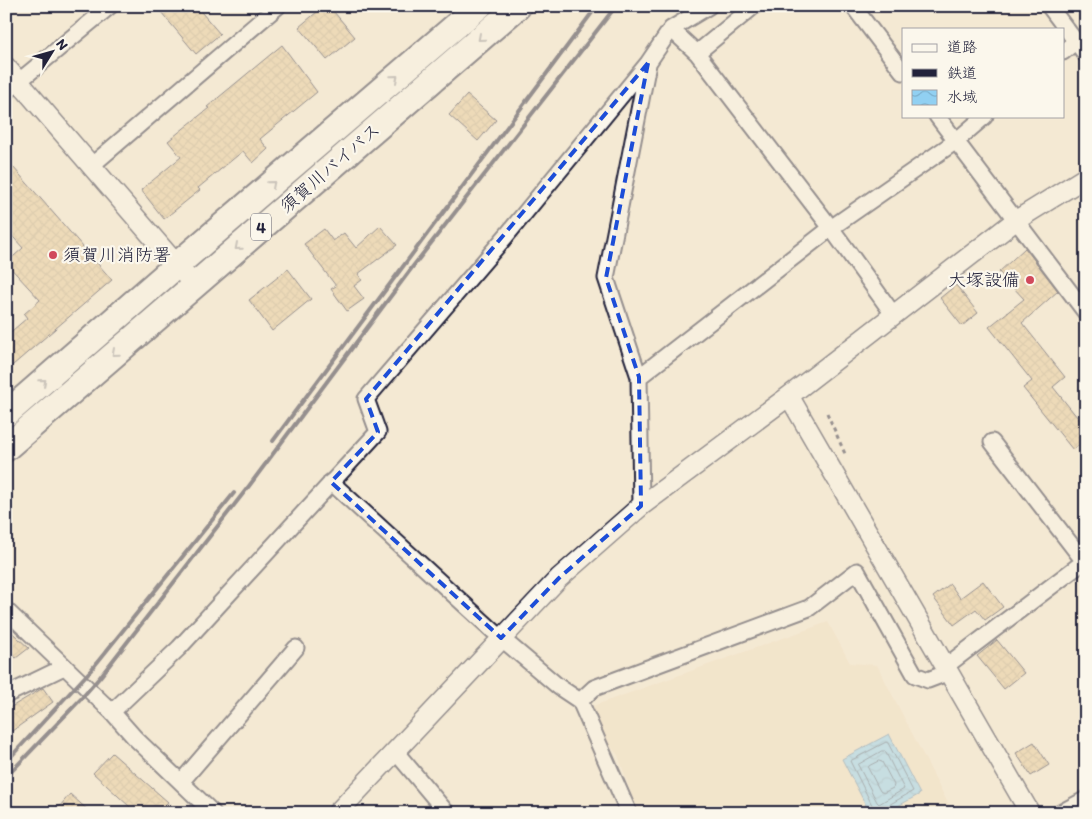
<svg xmlns="http://www.w3.org/2000/svg" width="1092" height="819" viewBox="0 0 1092 819" font-family="Itim,'Klee One',sans-serif">
<style>
.built{fill:#f0dfc1}
.water{fill:url(#water-waves);stroke:#658aa9}
.lines{fill:none;stroke-linecap:round;stroke-linejoin:round}
.shore{stroke:#4e6884;stroke-width:1}
.building{fill:url(#building-cross-hatch);stroke:#22223b}
.minor-casing{stroke:#22223b;stroke-width:19}
.tertiary-casing{stroke:#22223b;stroke-width:22}
.trunk-casing{stroke:#22223b;stroke-width:29}
.path{stroke:#22223b;stroke-width:3;stroke-dasharray:4 4;stroke-linecap:butt}
.minor{stroke:#fbf7ec;stroke-width:15}
.tertiary{stroke:#fbf7ec;stroke-width:19}
.trunk{stroke:#fbf7ec;stroke-width:25}
.rail{stroke:#22223b;stroke-width:4}
.oneway{stroke:#99979c}
.marked{fill:none;stroke:#1d4ed8;stroke-width:4;stroke-dasharray:10 6;stroke-linejoin:round}
.poi-dot{fill:#d1495b;stroke:#fbf7ec;stroke-width:2}
.labels{text-anchor:middle;dominant-baseline:central;stroke-width:4.5;stroke-linejoin:round;paint-order:stroke}
.shield{fill:#fbf7ec;stroke:#636270;stroke-width:1}
.shield-label{font-size:16px;font-weight:bold;fill:#22223b}
.street-label{font-size:18px;fill:#22223b;stroke:#fbf7ec}
.poi-label{font-size:18px;fill:#22223b;stroke:#fbf7ec;text-anchor:start}
</style>
<defs>
<pattern id="water-waves" width="16" height="10" patternUnits="userSpaceOnUse" patternTransform="scale(1.25)"><rect width="16" height="10" fill="#91d0f2"/><path d="M0 5q4-4 8 0t8 0" fill="none" stroke="#7db2d0"/></pattern>
<pattern id="building-cross-hatch" width="8" height="8" patternUnits="userSpaceOnUse" patternTransform="scale(1.25)"><rect width="8" height="8" fill="#e5c898"/><path d="M0 0l8 8M0 8l8-8" fill="none" stroke="#c4ac84"/></pattern>
</defs>
<rect width="100%" height="100%" fill="#f4e9d3"/>
<filter id="ink" filterUnits="userSpaceOnUse"><feTurbulence type="fractalNoise" baseFrequency=".02" numOctaves="2"/><feDisplacementMap in="SourceGraphic" scale="10" xChannelSelector="R" yChannelSelector="G"/><feConvolveMatrix kernelMatrix="1 2 1 2 8 2 1 2 1" color-interpolation-filters="sRGB"/></filter>
<g filter="url(#ink)">
<path class="built" d="M828,622L850,663L877,665L953,813H638L618,755L579,711Z"/>
<path class="water" d="M889,734L920,794L885,813H870L842,759Z"/>
<g class="lines">
<path class="shore" d="M882,751H885L904,789L879,804L877,802L858,765Z
M879,761L882,762L894,785L893,788L883,793L880,791L868,768L869,766Z
M874,813V809L850,761L886,742L888,743L913,791L887,806L884,813"/>
</g>
<path class="building" d="M156,6H196L220,34L196,54Z
M324,6H329L355,37L327,60L299,27Z
M282,45L317,92L260,139L268,149L253,163L243,151L198,188L200,190L164,219L141,190L181,157L168,141L209,108L207,107Z
M467,95L496,120L478,141L449,115Z
M6,159L112,280L6,371V336L27,318L24,314L40,300L6,263L23,248L6,229Z
M380,226L397,245L358,274L362,280L354,286L364,299L347,311L331,289L336,286L304,244L324,229L333,241L344,233L356,248Z
M1025,248L1058,291L1022,323L1065,377L1053,387L1086,428V439L1073,450L1023,388L1032,381L989,327L1024,299L999,272Z
M288,269L311,299L272,331L249,300Z
M956,285L978,313L962,326L940,298Z
M983,581L1003,607L985,620L976,609L954,625L933,597L950,584L960,598Z
M6,627L29,648L16,658L6,650Z
M997,640L1024,673L1004,689L977,656Z
M43,688L53,702L12,731L6,723V710Z
M1034,742L1049,765L1031,776L1016,753Z
M112,753L168,802L159,813H125L130,807L93,773Z
M70,794L91,813H54Z"/>
<g class="lines">
<g class="minor-casing">
<path id="minor" d="M754,6L697,53L831,228L893,314
M853,6L903,72
M1049,6L1086,55
M671,29L697,53
M1063,52L1076,41
M6,92L110,6
M937,116L1086,313
M91,166L278,6
M639,377L831,228L956,141L985,116
M992,442L1086,564
M331,482L501,638L559,687L580,701L629,813
M641,506L639,377L606,278L648,64
M6,610L112,712L135,738L213,813
M946,666L1086,560
M6,695L64,667
M580,701L594,688L809,608L857,571L915,675L928,680L949,672
M112,712L179,648L378,432L366,399L506,236L648,63L671,29L709,6
M395,751L447,813
M181,782L296,648
M1060,813L1086,799"/>
</g>
<g class="tertiary-casing">
<path id="tertiary" d="M6,67L194,285
M789,396L1030,813
M337,813L559,578L641,506L789,396L1015,221L1086,177"/>
</g>
<g class="trunk-casing">
<path id="trunk" d="M6,414L177,265L479,6
M6,448L518,6"/>
</g>
<path class="path" d="M827,413L846,456"/>
<use href="#minor" class="minor"/>
<use href="#tertiary" class="tertiary"/>
<use href="#trunk" class="trunk"/>
<path class="rail" d="M273,441L597,6
M6,762L91,670L234,493
M6,777L80,700L100,677L249,486L414,265L616,6"/>
</g>
<defs><path id="oneway-chevron" d="M-2-3.5L2.5 0L-2 3.5" fill="none" stroke-width="1.6" stroke-linecap="round" stroke-linejoin="round" transform="scale(1.25)"/></defs>
<g class="oneway">
<use href="#oneway-chevron" transform="translate(481 38) rotate(139)"/>
<use href="#oneway-chevron" transform="translate(395 78) rotate(-41)"/>
<use href="#oneway-chevron" transform="translate(272 184) rotate(-41)"/>
<use href="#oneway-chevron" transform="translate(238 247) rotate(139)"/>
<use href="#oneway-chevron" transform="translate(115 353) rotate(139)"/>
<use href="#oneway-chevron" transform="translate(43 382) rotate(-41)"/>
</g>
</g>
<path d="M0 0H1092V819H0ZM648,63L606,278L639,377L641,506L559,578L501,638L331,482L378,432L366,399Z" fill="#f4e9d3" fill-opacity=".55" fill-rule="evenodd"/>
<path class="marked" d="M648,63L606,278L639,377L641,506L559,578L501,638L331,482L378,432L366,399Z"/>
<g class="poi-dot">
<circle cx="53" cy="255" r="5"/>
<circle cx="1030" cy="280" r="5"/>
</g>
<g class="labels">
<rect class="shield" x="251" y="213.5" width="20" height="27" rx="4"/>
<g class="shield-label">
<text x="261" y="227">4</text>
</g>
<g class="street-label">
<text transform="translate(330 168) rotate(-41)">須賀川バイパス</text>
</g>
<g class="poi-label">
<text x="63" y="255">須賀川消防署</text>
<text x="1020" y="280" text-anchor="end">大塚設備</text>
</g>
</g>
<rect width="1092" height="819" fill="none" stroke="#fbf7ec" stroke-width="25"/>
<rect x="12" y="12" width="1067" height="794" fill="none" stroke="#22223b" stroke-width="2" filter="url(#ink)"/>
<rect x="902" y="28" width="162" height="90" fill="#fbf7ec" stroke="#a4a2a5"/>
<rect x="912" y="44" width="25" height="8" fill="#fbf7ec" stroke="#a4a2a5"/>
<text x="947" y="52" font-size="15" fill="#22223b">道路</text>
<rect x="912" y="69" width="25" height="8" fill="#22223b" stroke="#a4a2a5"/>
<text x="947" y="78" font-size="15" fill="#22223b">鉄道</text>
<rect x="912" y="90" width="25" height="15" fill="url(#water-waves)" stroke="#a4a2a5"/>
<text x="947" y="102" font-size="15" fill="#22223b">水域</text>
<g transform="translate(52 52) rotate(53)" stroke="#fbf7ec" stroke-width="4" paint-order="stroke">
<path d="M0-4L9 19L0 12L-9 19Z" fill="#22223b"/>
<text y="-8" font-size="14" font-weight="bold" text-anchor="middle" fill="#22223b">N</text>
</g>
</svg>
